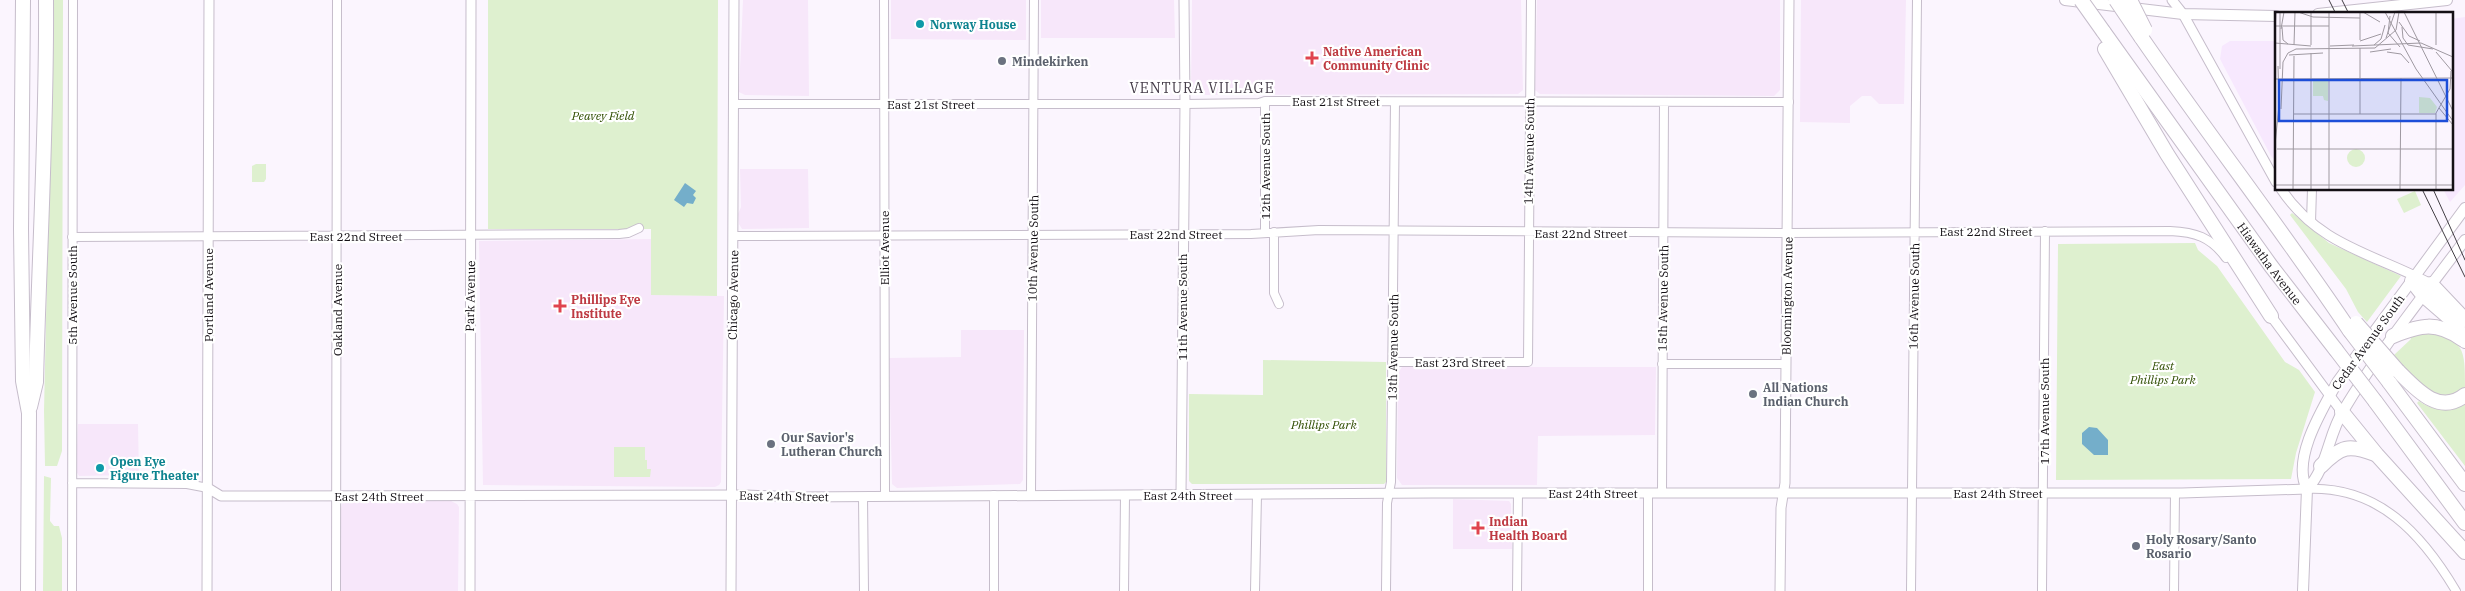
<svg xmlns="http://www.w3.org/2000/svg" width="2465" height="591" viewBox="0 0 2465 591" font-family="'IBM Plex Serif',serif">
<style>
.commercial{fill:#f7e7fa}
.built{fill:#f7e8fe}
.green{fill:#def0cf}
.water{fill:#74aeca}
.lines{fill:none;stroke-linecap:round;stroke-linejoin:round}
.minor-casing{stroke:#c6bdcb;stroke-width:10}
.tertiary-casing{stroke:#c6bdcb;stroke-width:11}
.secondary-casing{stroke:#c6bdcb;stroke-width:12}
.motorway-casing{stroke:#c6bdcb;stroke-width:16}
.minor{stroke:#fff;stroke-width:8}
.tertiary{stroke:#fff;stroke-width:9}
.secondary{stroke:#fff;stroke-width:10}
.motorway{stroke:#fff;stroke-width:14}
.tram{stroke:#423e44;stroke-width:1}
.motorway-bridge-casing{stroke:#c6bdcb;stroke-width:16;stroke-linecap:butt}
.motorway-bridge{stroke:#fff;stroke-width:14}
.culture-dot{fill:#0f9aa8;stroke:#fff;stroke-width:2}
.health-dot{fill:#e0444e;stroke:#fff;stroke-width:2}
.worship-dot{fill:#6b7280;stroke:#fff;stroke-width:2}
.labels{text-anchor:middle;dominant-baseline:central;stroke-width:4.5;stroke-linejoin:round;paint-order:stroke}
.culture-label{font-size:12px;font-weight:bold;fill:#0d838f;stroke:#fff;text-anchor:start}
.health-label{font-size:12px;font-weight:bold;fill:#be3a42;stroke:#fff;text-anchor:start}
.worship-label{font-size:12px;font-weight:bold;fill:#5b616d;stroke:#fff;text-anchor:start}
.street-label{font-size:12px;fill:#141015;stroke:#fff}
.park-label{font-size:12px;font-style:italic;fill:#2f4d01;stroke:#fff}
.neighbourhood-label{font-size:14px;letter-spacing:1px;fill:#453d49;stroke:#fff}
.inset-road{fill:none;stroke:#9f99a1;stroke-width:1}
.view{fill:#1d4ed8;fill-opacity:0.15;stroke:#1d4ed8;stroke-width:2.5}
.inset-edge{fill:none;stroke:#141015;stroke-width:2.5}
</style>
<rect width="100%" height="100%" fill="#fbf5fe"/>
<path class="commercial" d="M743,0H808L809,96L745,95L739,92Z
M891,0H1026V40L891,39Z
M1041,0H1174L1175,38H1041Z
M1192,0H1521L1523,90L1518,94L1197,95L1191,91Z
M1537,0H1780V90L1774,96L1540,94L1535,90Z
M1801,0H1906L1904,104H1879L1871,96H1862L1850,106V123L1800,122Z
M740,169H808L809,228L742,229L739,224L738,214L741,207Z
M652,239V295L724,296L721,482L719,485L715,487L483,485L479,241Z
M961,330H1024L1023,480L1020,484L897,488L892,484L889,358L961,357Z
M1402,367H1656L1655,435L1538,436L1537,485H1402L1397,478L1398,373Z
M78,424H138L139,477L130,475L79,476L76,471Z
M1453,499L1509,501L1511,504L1512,549H1453Z
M348,500L451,501L457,504L459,507L458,591H341V509L342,504Z"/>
<path class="built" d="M2465,17V185L2450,202L2443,189H2451V19Z
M2230,41H2276V161L2271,156L2220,59L2222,46Z"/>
<path class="green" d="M53,0H63L62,451L57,466H45L44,411Z
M488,0H718L717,296L651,295V229H488Z
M256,164H266V179L264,182H252V166Z
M2415,191L2421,205L2404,213L2397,199Z
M2292,213L2329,243L2401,276L2367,322L2358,312L2346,289L2290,215Z
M2195,243L2198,250L2217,266L2285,362L2299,370L2315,392L2296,453L2291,479L2056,480L2058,244Z
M2424,333C2465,337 2465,350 2465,387C2440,416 2410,373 2394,355L2411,339L2410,336Z
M1263,360L1386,362V482L1384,484H1192L1189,481V394L1263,395Z
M2419,401C2433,411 2450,413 2465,403V466L2417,403Z
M614,447H645V460H647V469H651L650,477H614Z
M44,476L51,478L50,521L54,526H59L62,538V591H43Z"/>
<path class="water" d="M685,183L696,191L693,195L696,198L693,204L687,203L684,207L674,200Z
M2089,427L2097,428L2108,440V455H2094L2082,444V433Z"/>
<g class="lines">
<g class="minor-casing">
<path id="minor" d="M884,0L885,496
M733,104H1185L1259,103L1265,101L1789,102
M2311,222L2312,189
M1265,232V101
M1274,232V293L1279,304
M733,236L1251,234L1319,230L1788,233L2170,231C2195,232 2211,237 2226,258
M72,237L619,234L628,233L639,228
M1392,362H1528L1531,0
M1662,364H1786
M72,483L187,484L208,488
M2307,489C2379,486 2422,534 2456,591
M1648,493V591
M1662,493L1664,103
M1031,495L1034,0
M863,497L864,591
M72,591L73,0
M336,591L337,0
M994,591V495
M1124,591L1125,495
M1255,591L1257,495
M1386,591L1387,503L1391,482L1395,102
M1517,591L1518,493
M1911,591L1917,0
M2042,591L2045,231
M2174,591L2175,493"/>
</g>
<g class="tertiary-casing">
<path id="tertiary" d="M2172,0L2183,14L2276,182
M2281,189C2319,246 2375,254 2431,284
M2271,316L2342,412
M208,488L221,496L746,495L799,497L1432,493H2182L2307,489
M1181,494L1185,104L1184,0
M207,591L209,0
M470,591L471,0
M731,591L734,0
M1780,591L1781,508L1785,483L1789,0"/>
</g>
<g class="secondary-casing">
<path id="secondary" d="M2065,0L2183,14L2276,16
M2318,14L2447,0
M2307,489C2327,469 2328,435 2343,411C2379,351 2423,296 2465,240
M2303,591L2307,489C2291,459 2323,408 2338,381L2465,208"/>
</g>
<g class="motorway-casing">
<g id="motorway">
<path d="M23,0L21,229L23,381L29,413L28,591"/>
<path id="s1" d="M2103,31L2271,266L2336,350"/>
<path d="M2141,37C2209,136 2283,231 2350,331"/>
<path d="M2105,49L2167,154L2271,316"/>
<path d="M2412,281L2423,295L2453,321L2465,341"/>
<path d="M2431,284L2465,320"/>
<path d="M2393,336C2421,325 2436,321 2462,339"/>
<path d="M2398,371C2416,389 2439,416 2465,395"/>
<path d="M2389,382L2465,484"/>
<path d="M2375,401L2465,523"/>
<path d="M30,407L36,382C39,255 47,127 46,0"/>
<path d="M2342,412L2377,455L2465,552"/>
<path d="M2321,466C2341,446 2349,444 2375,454"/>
</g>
</g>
<use href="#minor" class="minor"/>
<use href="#tertiary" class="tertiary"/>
<use href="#secondary" class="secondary"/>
<use href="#motorway" class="motorway"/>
<path class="tram" d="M2329,0L2336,14
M2342,0L2349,14
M2422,189L2465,277
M2433,189L2465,260"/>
<g class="motorway-bridge-casing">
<path id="motorway-bridge" d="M2081,0L2103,31
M2116,0L2141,37
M2130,0L2145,30
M2356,323L2398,371
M2350,331L2389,382
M2336,350L2375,401"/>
</g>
<use href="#motorway-bridge" class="motorway-bridge"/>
</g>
<g class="culture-dot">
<circle cx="920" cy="24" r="5"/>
<circle cx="100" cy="468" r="5"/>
</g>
<g class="health-dot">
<path d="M1309.5 50.5h5v5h5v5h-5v5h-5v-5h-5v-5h5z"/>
<path d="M557.5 298.5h5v5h5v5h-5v5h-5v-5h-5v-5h5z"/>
<path d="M1475.5 520.5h5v5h5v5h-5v5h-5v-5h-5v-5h5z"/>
</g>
<g class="worship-dot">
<circle cx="1002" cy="61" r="5"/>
<circle cx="1753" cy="394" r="5"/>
<circle cx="771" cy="444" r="5"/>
<circle cx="2136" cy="546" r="5"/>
</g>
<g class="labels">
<g class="culture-label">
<text x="930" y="24">Norway House</text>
<text x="110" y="461">Open Eye<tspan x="110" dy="14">Figure Theater</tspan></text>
</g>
<g class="health-label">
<text x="1323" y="51">Native American<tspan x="1323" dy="14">Community Clinic</tspan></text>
<text x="571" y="299">Phillips Eye<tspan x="571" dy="14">Institute</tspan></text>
<text x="1489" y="521">Indian<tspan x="1489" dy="14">Health Board</tspan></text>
</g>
<g class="worship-label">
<text x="1012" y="61">Mindekirken</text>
<text x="1763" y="387">All Nations<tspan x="1763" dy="14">Indian Church</tspan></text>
<text x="781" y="437">Our Savior's<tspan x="781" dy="14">Lutheran Church</tspan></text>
<text x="2146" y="539">Holy Rosary/Santo<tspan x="2146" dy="14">Rosario</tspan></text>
</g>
<g class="street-label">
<text x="1336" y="101">East 21st Street</text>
<text x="931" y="104">East 21st Street</text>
<text transform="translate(1529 151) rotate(-89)">14th Avenue South</text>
<text transform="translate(1265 166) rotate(-90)">12th Avenue South</text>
<text x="1986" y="231">East 22nd Street</text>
<text x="1581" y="233">East 22nd Street</text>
<text x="1176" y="234">East 22nd Street</text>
<text x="356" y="236">East 22nd Street</text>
<text transform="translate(884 248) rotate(-90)">Elliot Avenue</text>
<text transform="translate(1033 248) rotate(-89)">10th Avenue South</text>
<text stroke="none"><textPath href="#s1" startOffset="286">Hiawatha Avenue</textPath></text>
<text transform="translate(72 295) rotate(-90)">5th Avenue South</text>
<text transform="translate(208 295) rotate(-90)">Portland Avenue</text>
<text transform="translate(733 295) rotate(-89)">Chicago Avenue</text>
<text transform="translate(470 296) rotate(-89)">Park Avenue</text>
<text transform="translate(1787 296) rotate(-89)">Bloomington Avenue</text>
<text transform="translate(1914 296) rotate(-89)">16th Avenue South</text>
<text transform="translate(1663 298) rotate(-89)">15th Avenue South</text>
<text transform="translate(1182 307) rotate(-90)">11th Avenue South</text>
<text transform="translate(337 310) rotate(-90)">Oakland Avenue</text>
<text transform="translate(2368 342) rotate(-54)">Cedar Avenue South</text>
<text transform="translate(1393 347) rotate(-89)">13th Avenue South</text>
<text x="1460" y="362">East 23rd Street</text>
<text transform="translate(2044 411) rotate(-90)">17th Avenue South</text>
<text x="1593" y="493">East 24th Street</text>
<text x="1998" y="493">East 24th Street</text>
<text x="1188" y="495">East 24th Street</text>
<text x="379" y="496">East 24th Street</text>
<text transform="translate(784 496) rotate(1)">East 24th Street</text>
</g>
<g class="park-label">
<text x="603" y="115">Peavey Field</text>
<text x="2163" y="365">East<tspan x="2163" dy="14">Phillips Park</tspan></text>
<text x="1324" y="424">Phillips Park</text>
</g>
<g class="neighbourhood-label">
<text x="1202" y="88">VENTURA VILLAGE</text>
</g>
</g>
<g transform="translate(2275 12)">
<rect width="178" height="178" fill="#fbf5fe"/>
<path d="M38,68H53V89L49,88L48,84H38ZM144,85L155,86L162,95L160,101H144ZM72 146a9 9 0 1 1 18 0a9 9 0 1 1-18 0Z" fill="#def0cf"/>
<path class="inset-road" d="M23,0L38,5L85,6M88,0L105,10M110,0L141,57L178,109M129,0L178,99M161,0V33M115,4L113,21L125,35M124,10L134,24L145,29M1,14H54M7,15L8,28L13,32M127,15L128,26L133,33L158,37M6,17L9,0M0,20L1,0M111,26L120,0M85,28V0M85,29L106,22M0,31L36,34M19,33L20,0M36,33V0M99,33L106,27L110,13M55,34L79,33M77,34L146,31L178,45M95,40L116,37M112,40L126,42L134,51M161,40L177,59M14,43L48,41M3,54L4,91M5,57V0M0,67L177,66M164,96L178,113M6,97L8,50L13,41L21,37L100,36L121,18L124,0M19,102H161M85,102V36M54,127V0M0,133L4,93M2,137H178M0,173H178M18,177L19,44M36,177V41M54,177V127M125,177L126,66M161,177V101L175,77L176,59"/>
<path class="view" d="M4,68H172V109H4Z"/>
<rect width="178" height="178" class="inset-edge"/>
</g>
</svg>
